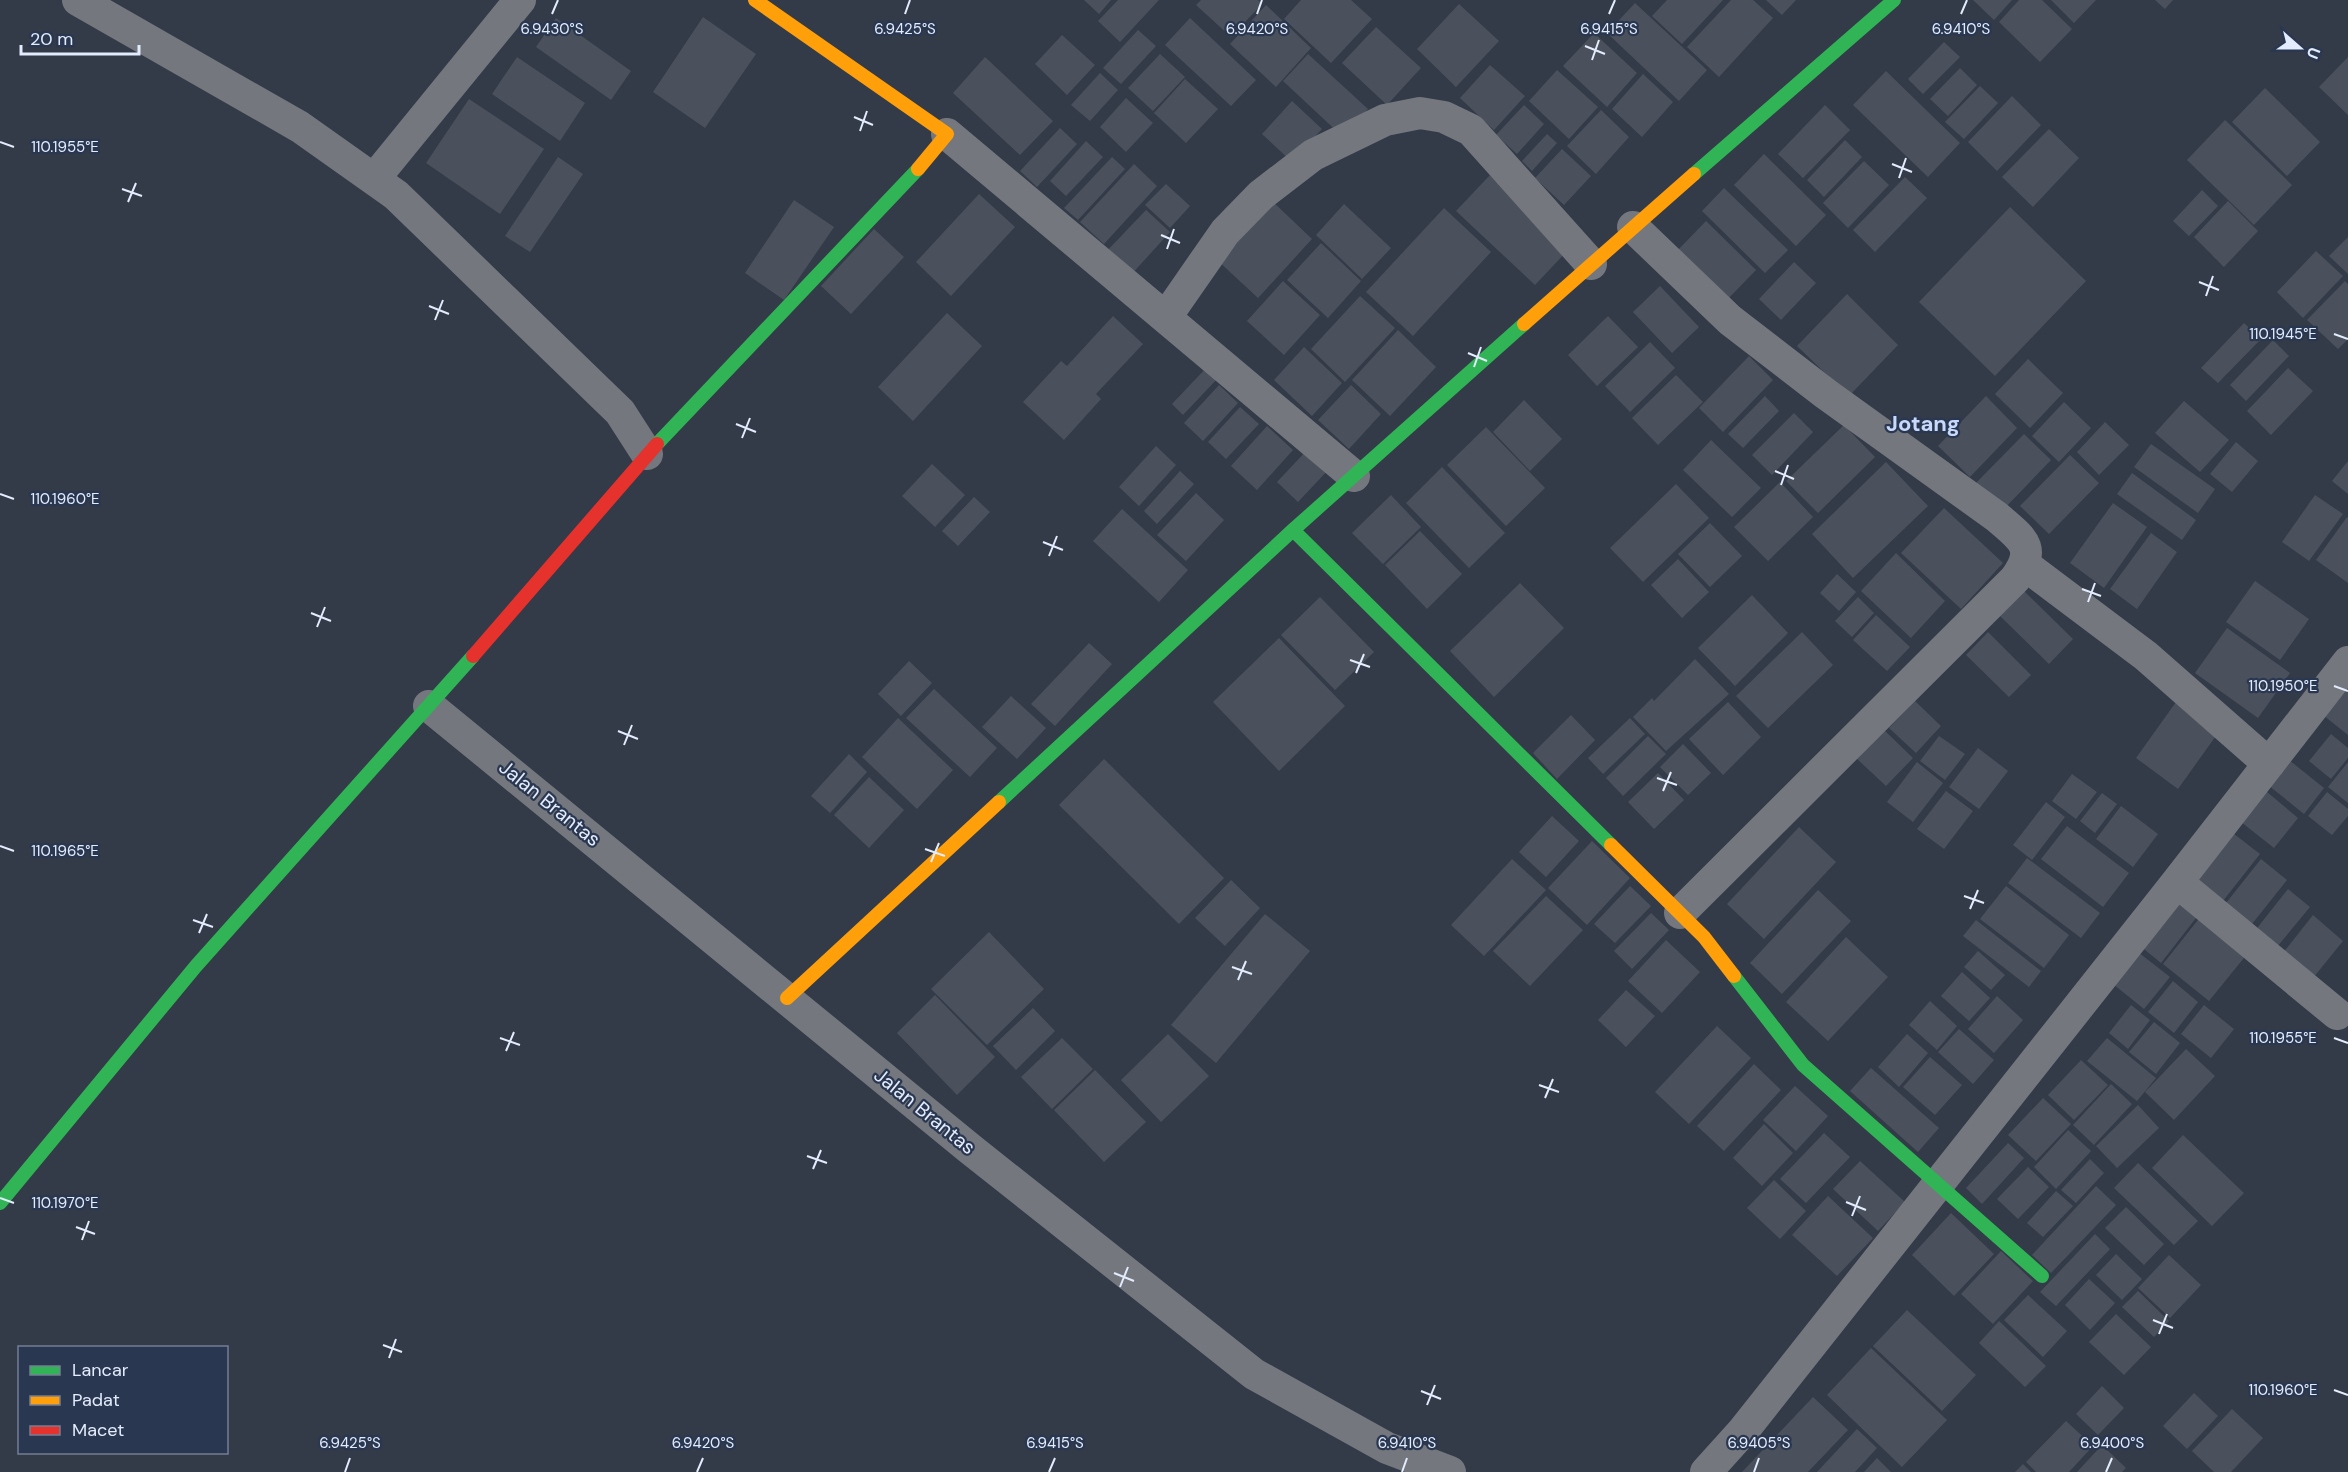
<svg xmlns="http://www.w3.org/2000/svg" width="2348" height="1472" viewBox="0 0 2348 1472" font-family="'DM Sans',sans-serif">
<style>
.building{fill:#4b515c}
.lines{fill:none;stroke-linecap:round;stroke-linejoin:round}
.street{stroke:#74777d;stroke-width:32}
.fast{stroke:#30b455;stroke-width:14}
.slow{stroke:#ff9f0a;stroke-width:14}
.jam{stroke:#e5322d;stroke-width:14}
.ticks{fill:none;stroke:#e3ecfc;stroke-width:2}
.labels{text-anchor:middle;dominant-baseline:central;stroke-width:4.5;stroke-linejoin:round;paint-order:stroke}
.street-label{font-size:20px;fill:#e3ecfc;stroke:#2a3751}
.quarter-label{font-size:22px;font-weight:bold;fill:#c8d9fa;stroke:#2a3751}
.ticks-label{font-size:15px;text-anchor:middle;fill:#e3ecfc;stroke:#2a3751;stroke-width:4.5;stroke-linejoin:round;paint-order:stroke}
</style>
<rect width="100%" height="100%" fill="#333a48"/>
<path class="building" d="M1084,0H1111L1099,14Z
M1118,0H1159L1120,42L1098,21Z
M1201,0H1258L1262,4L1231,37L1196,5Z
M1301,0H1351L1372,19L1331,63L1284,19Z
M1667,0H1723L1682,44L1652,16Z
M1731,0H1753L1773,18L1719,77L1687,47Z
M1766,0H1796L1782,15Z
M1973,0H2012L1994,20Z
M2019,0H2042L2072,29L2040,62L1999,22Z
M2051,0H2096L2074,23Z
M2155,0H2173L2165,9Z
M1635,3L1707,70L1679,101L1607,33Z
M1459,4L1499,41L1456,87L1417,49Z
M1266,5L1311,48L1276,87L1230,44Z
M703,17L756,54L705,128L653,92Z
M556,18L631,71L611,100L536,47Z
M1190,18L1256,80L1231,106L1165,45Z
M1376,27L1421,68L1387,105L1342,63Z
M1138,30L1156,46L1121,84L1103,68Z
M1594,33L1637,73L1607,107L1563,66Z
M1062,35L1095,65L1067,95L1035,64Z
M1944,42L1960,57L1923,94L1908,79Z
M1160,54L1185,77L1153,111L1128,88Z
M1308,54L1368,109L1343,137L1283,81Z
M517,57L585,103L560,141L492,94Z
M985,57L1053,121L1020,155L953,93Z
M2348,57V115L2319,87Z
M1490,65L1525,96L1494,130L1460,98Z
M1960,68L1977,85L1948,116L1930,99Z
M1557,70L1598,107L1569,139L1529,101Z
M1886,71L1960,143L1928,177L1853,105Z
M1100,73L1118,90L1090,121L1071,105Z
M1643,74L1673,102L1642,137L1612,109Z
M1185,79L1218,109L1186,143L1154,113Z
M1980,86L1998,103L1964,139L1945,122Z
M2265,88L2320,142L2287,176L2232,122Z
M2012,96L2041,125L1997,171L1968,142Z
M1126,98L1153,123L1126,152L1100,127Z
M469,99L544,149L500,214L426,163Z
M1292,101L1322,129L1292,162L1262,134Z
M1524,105L1544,124L1517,154L1496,135Z
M1825,105L1850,130L1803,178L1778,154Z
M1601,110L1629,137L1596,174L1567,146Z
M2225,120L2292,185L2254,225L2187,160Z
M1060,128L1077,144L1037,187L1020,171Z
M2049,129L2079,158L2033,207L2002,177Z
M1547,134L1557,143L1532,171L1522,161Z
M1845,140L1862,157L1824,197L1807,180Z
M1086,141L1103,157L1066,196L1050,181Z
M1562,149L1591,176L1564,205L1535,178Z
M1764,154L1826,215L1796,246L1734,185Z
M558,157L583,174L530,252L505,236Z
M1112,157L1125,169L1078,220L1064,208Z
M1864,161L1889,185L1848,228L1823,203Z
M1134,164L1157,186L1104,244L1080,222Z
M1490,175L1569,249L1535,285L1456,211Z
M1905,177L1927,198L1875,252L1853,230Z
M1166,184L1190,206L1170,228L1145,205Z
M1724,188L1788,250L1765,273L1702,211Z
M2202,190L2218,206L2189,236L2173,221Z
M979,194L1015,227L951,296L916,262Z
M1270,199L1312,239L1258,298L1216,259Z
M794,200L834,227L784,300L745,273Z
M2228,201L2258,231L2224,267L2194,237Z
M1344,204L1391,248L1362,279L1316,235Z
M2010,207L2086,281L1995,376L1919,302Z
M1444,208L1491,252L1413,336L1366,292Z
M1146,210L1170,232L1129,277L1104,254Z
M1706,221L1756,270L1727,300L1677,251Z
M874,229L904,257L851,314L821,286Z
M2348,237V274L2329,256Z
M1321,243L1361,281L1328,318L1287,280Z
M2316,251L2343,276L2303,318L2277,292Z
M1794,262L1816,283L1781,320L1759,299Z
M1283,281L1320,315L1284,355L1247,321Z
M2345,281L2348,284V339L2338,349L2307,320Z
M1660,286L1699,327L1672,353L1633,312Z
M1847,294L1898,345L1849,396L1797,346Z
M1360,296L1395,328L1345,382L1311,349Z
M947,313L982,346L913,421L878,387Z
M1113,316L1143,344L1096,394L1101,399L1064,440L1023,402L1061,361L1067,366Z
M1608,316L1638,347L1597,386L1568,355Z
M2244,323L2261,339L2218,383L2201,368Z
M1398,330L1436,367L1390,416L1352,380Z
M2273,340L2289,356L2246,401L2230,385Z
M1650,342L1675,368L1630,412L1605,386Z
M1304,347L1342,383L1312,416L1274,380Z
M1749,356L1773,380L1723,432L1699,408Z
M2028,359L2063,393L2030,428L1995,394Z
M1208,366L1219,377L1183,415L1172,404Z
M2288,368L2313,391L2271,435L2247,411Z
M1676,375L1703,402L1658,445L1632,418Z
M1219,385L1238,403L1203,441L1184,423Z
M1351,385L1381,414L1349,449L1318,420Z
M1765,396L1779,411L1743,448L1728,434Z
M1986,396L2017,428L1970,477L1938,446Z
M1524,400L1562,439L1530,471L1493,432Z
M2184,401L2229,440L2200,472L2155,433Z
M2064,402L2091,428L2059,462L2032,436Z
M1240,407L1259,424L1226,459L1208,442Z
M1794,413L1813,432L1772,475L1752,455Z
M2105,422L2129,445L2099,475L2077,452Z
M1844,425L1875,457L1818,513L1786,481Z
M1267,426L1293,450L1257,490L1231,466Z
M1486,427L1545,488L1506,526L1447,465Z
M2024,434L2051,460L2003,510L1976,483Z
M1711,440L1761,488L1732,517L1683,470Z
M2236,442L2258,461L2232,492L2210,474Z
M2151,444L2215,489L2198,513L2134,467Z
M1156,446L1176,465L1139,506L1119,487Z
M1309,448L1330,468L1298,502L1277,482Z
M2070,455L2099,483L2049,534L2020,506Z
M2348,461V494L2332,481Z
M1886,462L1928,506L1853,578L1812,534Z
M932,464L965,495L935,527L902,496Z
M1442,467L1505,533L1469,568L1406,503Z
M1180,471L1194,484L1157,524L1144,511Z
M2132,473L2196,520L2182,540L2117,494Z
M1780,482L1813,517L1768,561L1734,527Z
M1676,484L1709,518L1643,582L1610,548Z
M1196,493L1224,520L1186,561L1157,535Z
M1391,495L1421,527L1383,564L1352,533Z
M2315,495L2343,514L2309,561L2282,542Z
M974,497L990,512L958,546L942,531Z
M2113,503L2147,527L2104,588L2070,563Z
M1944,508L2003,563L1961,609L1901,553Z
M1122,509L1188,570L1159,602L1093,541Z
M2347,517L2348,518V583L2316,560Z
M1710,523L1742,556L1710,587L1678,554Z
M1420,531L1462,574L1427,609L1385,565Z
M2151,533L2177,552L2137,609L2110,589Z
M1896,553L1945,601L1911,638L1861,591Z
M1678,559L1709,592L1682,618L1651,585Z
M1837,574L1856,592L1839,611L1820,593Z
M2255,581L2309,619L2280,660L2226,622Z
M1520,583L1564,628L1494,697L1450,651Z
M2024,591L2073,639L2049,664L2000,616Z
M1752,595L1788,633L1735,686L1698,648Z
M1320,597L1374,652L1335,690L1281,635Z
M1858,597L1874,613L1852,637L1835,621Z
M1876,615L1910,647L1887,671L1853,640Z
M2227,628L2290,673L2258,718L2195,673Z
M1802,632L1833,665L1768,728L1736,696Z
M1988,632L2031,675L2009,697L1966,655Z
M1279,638L1345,706L1279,771L1213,702Z
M1089,643L1112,664L1055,726L1031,704Z
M1695,659L1729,694L1666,751L1633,717L1652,698L1654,701Z
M909,661L932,683L901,716L878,694Z
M2348,685V735L2323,715Z
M934,689L997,748L970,777L906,718Z
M1011,696L1046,728L1017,759L982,727Z
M1915,701L1941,726L1916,753L1889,728Z
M1728,702L1761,737L1723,775L1689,739Z
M2176,702L2218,733L2178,789L2136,758Z
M1571,715L1595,740L1557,779L1533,753Z
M898,718L953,770L917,809L862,757Z
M1630,718L1645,734L1603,774L1588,758Z
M1882,728L1913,758L1886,786L1855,757Z
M2331,734L2348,748V758L2331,779L2309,761Z
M1648,736L1666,754L1623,796L1606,778Z
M1939,736L1965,754L1945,780L1920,761Z
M1683,744L1711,773L1688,795L1660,767Z
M1978,748L2008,771L1979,809L1949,787Z
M849,754L867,772L830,813L811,796Z
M1104,759L1224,878L1179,924L1059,805Z
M2289,760L2324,788L2304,814L2268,785Z
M1917,762L1943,783L1913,822L1887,802Z
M2348,762V803L2328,787Z
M1658,773L1684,800L1654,829L1628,802Z
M2072,774L2097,792L2076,819L2052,801Z
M869,777L904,810L869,848L834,815Z
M2261,787L2298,818L2274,848L2236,818Z
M1946,791L1973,811L1944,849L1917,829Z
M2327,792L2348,809V816L2332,835L2308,816Z
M2102,793L2117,804L2095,833L2080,821Z
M2046,802L2065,817L2032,860L2013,845Z
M2121,806L2158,834L2133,867L2096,839Z
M1552,816L1579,841L1546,877L1519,852Z
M2067,826L2129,873L2103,907L2041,859Z
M1799,827L1836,862L1764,939L1727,904Z
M2229,830L2260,854L2219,906L2188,880Z
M1592,841L1630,878L1587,925L1548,888Z
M2027,858L2100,913L2081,938L2008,883Z
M1512,859L1546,890L1484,956L1451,925Z
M2261,859L2287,880L2252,924L2226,903Z
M1231,880L1260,908L1225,946L1195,918Z
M1630,886L1651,906L1615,943L1594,924Z
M2006,886L2069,935L2044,968L1980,919Z
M2288,889L2310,907L2272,953L2250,937Z
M1818,890L1851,921L1782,994L1750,963Z
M2181,892L2203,909L2161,963L2139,945Z
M1546,896L1583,930L1530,986L1493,951Z
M2205,911L2252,948L2209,1001L2163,964Z
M1651,913L1669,930L1632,969L1614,951Z
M1265,914L1310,951L1216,1063L1171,1025Z
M2313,915L2343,941L2309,983L2279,958Z
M1976,920L2041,971L2029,987L1963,936Z
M989,932L1044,989L987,1045L931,989Z
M1846,937L1888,977L1828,1041L1786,1002Z
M1666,940L1700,972L1662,1013L1628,981Z
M1978,951L2005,975L1991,990L1964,967Z
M2138,952L2170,977L2144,1009L2113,984Z
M1962,972L1990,998L1969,1021L1941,996Z
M2173,981L2198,1002L2174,1033L2148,1012Z
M1626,990L1655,1016L1626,1047L1598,1020Z
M935,995L995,1057L957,1095L897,1033Z
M1997,996L2023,1020L1994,1053L1968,1029Z
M1930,1001L1957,1026L1937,1050L1909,1025Z
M2131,1005L2150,1020L2128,1049L2109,1033Z
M2204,1005L2234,1029L2211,1058L2181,1034Z
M1033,1008L1055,1031L1016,1070L993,1046Z
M2154,1022L2180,1043L2156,1074L2129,1052Z
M1717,1026L1751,1058L1689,1124L1655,1092Z
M1959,1029L1994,1060L1973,1084L1938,1052Z
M1168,1034L1209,1076L1161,1122L1121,1080Z
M1907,1034L1928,1053L1899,1087L1878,1067Z
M1062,1038L1093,1069L1052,1109L1021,1077Z
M2107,1038L2156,1078L2137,1101L2087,1061Z
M2186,1049L2215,1076L2174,1120L2145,1092Z
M1930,1057L1962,1085L1935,1115L1903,1087Z
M2081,1060L2108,1085L2074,1120L2048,1095Z
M1754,1064L1781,1090L1724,1151L1697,1126Z
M1871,1068L1939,1128L1918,1152L1850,1091Z
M1095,1070L1146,1122L1104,1162L1054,1110Z
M2111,1084L2132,1104L2094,1145L2073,1125Z
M1795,1086L1828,1116L1796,1151L1763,1120Z
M2043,1098L2071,1124L2036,1161L2008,1135Z
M2138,1105L2159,1128L2117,1168L2096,1146Z
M1764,1124L1793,1153L1762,1186L1733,1158Z
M2068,1130L2091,1151L2056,1189L2034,1167Z
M1824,1133L1850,1157L1806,1203L1780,1179Z
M2183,1135L2244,1193L2212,1226L2152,1168Z
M2008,1143L2024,1158L1982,1204L1966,1188Z
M2090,1159L2104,1173L2076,1203L2061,1190Z
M1860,1161L1905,1202L1878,1231L1833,1189Z
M2138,1163L2198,1221L2174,1245L2114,1188Z
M2028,1167L2049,1187L2018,1219L1997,1199Z
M1774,1180L1806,1211L1780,1239L1747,1208Z
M2096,1186L2116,1205L2051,1273L2032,1255Z
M2056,1191L2073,1206L2043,1237L2027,1223Z
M1828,1196L1873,1238L1837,1276L1792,1235Z
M2126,1207L2164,1244L2144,1265L2105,1228Z
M1951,1213L1994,1254L1954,1296L1912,1255Z
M2095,1234L2110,1249L2056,1306L2040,1292Z
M2001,1251L2033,1281L1993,1324L1961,1294Z
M2116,1254L2142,1279L2122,1300L2096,1275Z
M2169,1255L2201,1285L2170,1318L2138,1288Z
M2089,1279L2115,1303L2090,1330L2065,1305Z
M2138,1291L2169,1321L2154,1337L2122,1307Z
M2028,1295L2067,1331L2043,1357L2004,1320Z
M1907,1310L1976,1375L1942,1411L1873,1346Z
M2116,1314L2151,1347L2124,1375L2089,1342Z
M1999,1321L2046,1366L2025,1387L1979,1343Z
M1871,1348L1947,1420L1902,1467L1827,1395Z
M2102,1386L2124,1408L2098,1435L2076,1414Z
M2194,1393L2218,1416L2187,1449L2163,1426Z
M1813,1397L1848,1430L1808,1472H1742Z
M2232,1409L2263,1438L2231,1472H2214L2192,1451Z
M2066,1421L2093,1446L2069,1472H2036L2026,1462Z
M1857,1429L1877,1448L1855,1472H1817Z
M2102,1445L2126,1468L2122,1472H2077Z
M1877,1458L1891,1472H1864Z
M2023,1464L2031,1472H2015Z"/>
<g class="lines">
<path class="street" d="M78,0L300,127L396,195L620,412L647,454
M947,134L1354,476
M374,179L520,0
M1633,227L1730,320L1826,394L1997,517C2022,539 2038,547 2015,579L1680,913
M1166,317L1225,232L1261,195L1313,155L1385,120L1420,113L1444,117L1471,130L1591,264
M2025,565L2146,656L2269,764
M429,706L969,1148L1254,1374L1387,1448L1450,1472
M2177,882L2337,1014
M1706,1472L1743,1431L2177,882L2348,662"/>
<path class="fast" d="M1694,174L1894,0
M657,444L918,169
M1293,530L1611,845
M999,802L1293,530L1524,324
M1734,976L1803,1065L2042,1276
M0,1203L196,966L473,656"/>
<path class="slow" d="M755,0L947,134L918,169
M1524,324L1694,174
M1611,845L1704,937L1734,976
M787,998L999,802"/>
<path class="jam" d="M473,656L657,444"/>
</g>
<path class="ticks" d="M552,14L558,0M905,14L910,0M1257,14L1262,0M1609,14L1615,0M1961,14L1967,0M1585,46L1605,54M1592,60L1599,40M854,117L873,125M860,131L867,111M0,142L14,147M1892,164L1912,172M1899,178L1906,158M122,189L142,196M128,202L136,183M1161,235L1180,243M1167,249L1174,229M2199,282L2219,290M2206,296L2213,276M429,306L449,314M435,320L443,300M2334,334L2348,339M1468,353L1487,361M1474,367L1481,347M736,424L756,432M742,438L750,418M1775,471L1794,479M1781,485L1788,465M0,494L14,499M1043,542L1063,550M1049,556L1057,536M2082,589L2101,596M2088,602L2095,583M311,613L331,621M317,627L325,607M1350,660L1370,667M1356,673L1364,654M2334,686L2348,691M618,731L638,739M624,745L632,725M1657,778L1677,785M1663,791L1671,772M0,846L14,851M925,849L945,856M931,862L939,843M1964,896L1984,903M1970,909L1978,890M193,920L213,927M199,933L207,914M1232,967L1252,974M1238,980L1246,961M500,1038L520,1045M2334,1038L2348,1043M506,1051L514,1032M1539,1085L1559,1092M1545,1098L1553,1079M807,1156L827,1163M813,1169L821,1150M0,1198L14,1203M1846,1202L1866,1210M1852,1216L1860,1196M76,1227L95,1234M82,1240L89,1221M1114,1273L1134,1281M1120,1287L1128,1267M2153,1320L2173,1328M2159,1334L2167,1314M383,1345L402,1352M389,1358L396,1339M2334,1390L2348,1395M1421,1391L1441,1399M1427,1405L1435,1385M345,1472L350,1458M697,1472L703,1458M1049,1472L1055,1458M1402,1472L1407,1458M1754,1472L1759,1458M2106,1472L2112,1458"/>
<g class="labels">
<g class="street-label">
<text transform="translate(550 803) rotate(39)">Jalan Brantas</text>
<text transform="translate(925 1111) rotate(39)">Jalan Brantas</text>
</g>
<g class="quarter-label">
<text x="1923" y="423">Jotang</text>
</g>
</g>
<g class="ticks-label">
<text x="905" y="34">6.9425°S</text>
<text x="1609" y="34">6.9415°S</text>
<text x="1961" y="34">6.9410°S</text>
<text x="552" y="34">6.9430°S</text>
<text x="1257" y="34">6.9420°S</text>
<text x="65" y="152">110.1955°E</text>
<text x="2283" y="339">110.1945°E</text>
<text x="65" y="504">110.1960°E</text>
<text x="2283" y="691">110.1950°E</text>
<text x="65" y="856">110.1965°E</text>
<text x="2283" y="1043">110.1955°E</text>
<text x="65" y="1208">110.1970°E</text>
<text x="2283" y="1395">110.1960°E</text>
<text x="350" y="1448">6.9425°S</text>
<text x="703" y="1448">6.9420°S</text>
<text x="1055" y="1448">6.9415°S</text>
<text x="1407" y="1448">6.9410°S</text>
<text x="1759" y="1448">6.9405°S</text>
<text x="2112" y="1448">6.9400°S</text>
</g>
<rect x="18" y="1346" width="210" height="108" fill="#2a3751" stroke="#747f95" stroke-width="1.5"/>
<rect x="30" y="1366" width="30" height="9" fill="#30b455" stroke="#747f95" stroke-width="1.5"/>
<text x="72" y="1376" font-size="18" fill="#e3ecfc">Lancar</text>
<rect x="30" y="1396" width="30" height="9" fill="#ff9f0a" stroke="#747f95" stroke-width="1.5"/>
<text x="72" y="1406" font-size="18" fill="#e3ecfc">Padat</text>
<rect x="30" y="1426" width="30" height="9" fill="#e5322d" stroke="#747f95" stroke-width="1.5"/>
<text x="72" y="1436" font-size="18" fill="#e3ecfc">Macet</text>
<g transform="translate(2300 48) rotate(111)" stroke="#2a3751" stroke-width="4.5" paint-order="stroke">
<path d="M0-4.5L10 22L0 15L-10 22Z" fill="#e3ecfc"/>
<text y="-9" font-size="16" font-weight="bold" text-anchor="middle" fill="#e3ecfc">U</text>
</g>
<path d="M21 45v9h118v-9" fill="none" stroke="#e3ecfc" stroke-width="3"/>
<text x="30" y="45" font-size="18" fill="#e3ecfc" stroke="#2a3751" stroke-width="4.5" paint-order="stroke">20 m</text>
</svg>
